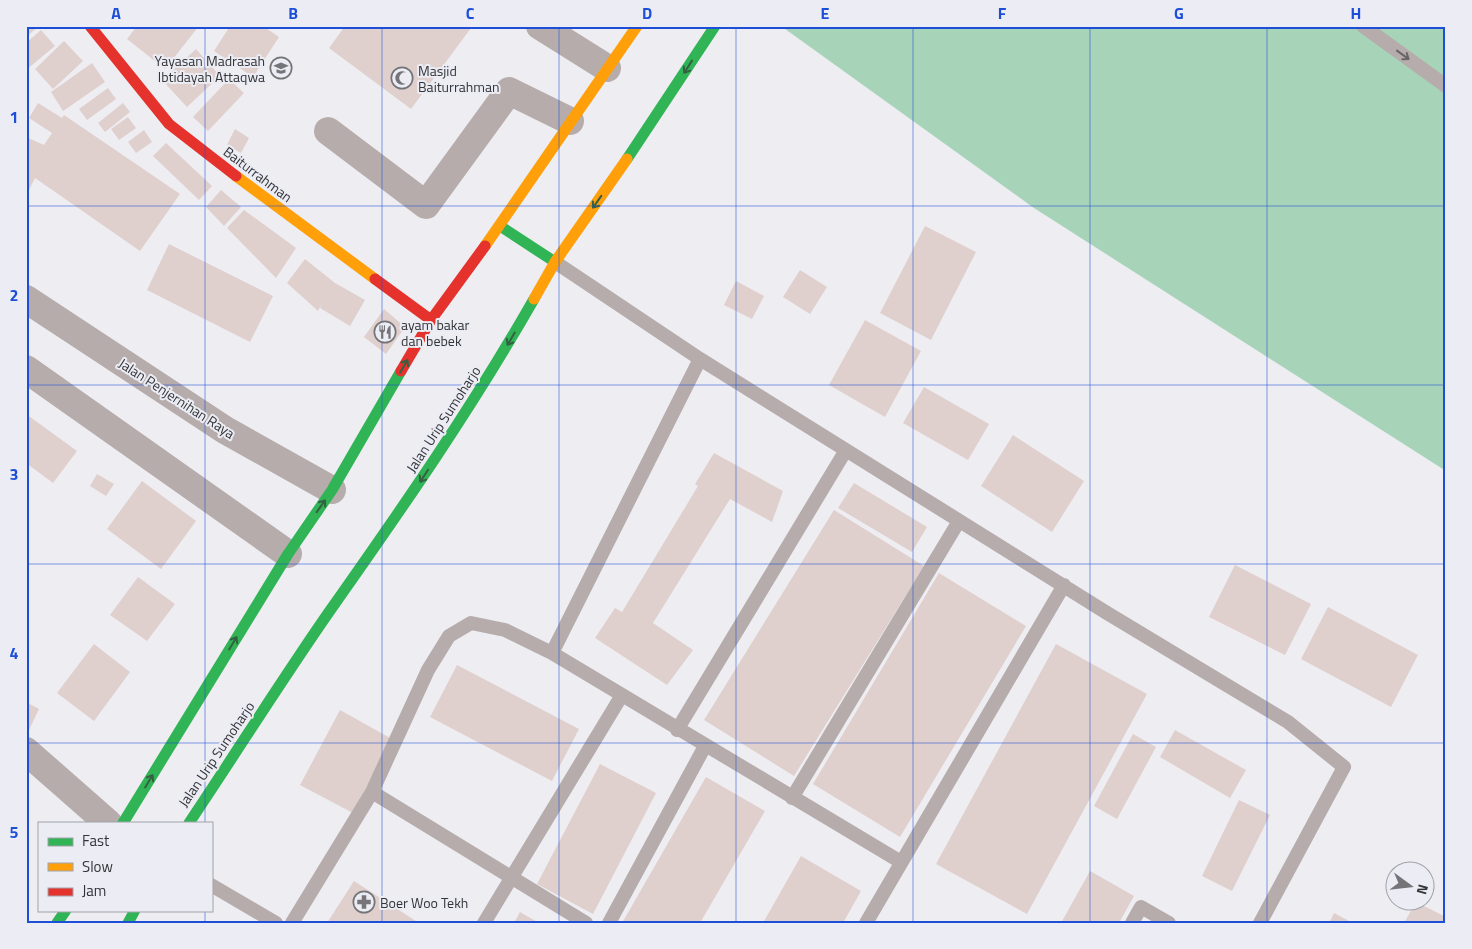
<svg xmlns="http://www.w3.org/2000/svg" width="1472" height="949" viewBox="0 0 1472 949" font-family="'Titillium Web',sans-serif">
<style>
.forest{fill:#a7d3b9}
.building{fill:#e0d0cd}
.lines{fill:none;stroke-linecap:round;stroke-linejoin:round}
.lane{stroke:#b6acab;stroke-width:14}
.street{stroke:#b6acab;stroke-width:28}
.fast{stroke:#30b455;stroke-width:11}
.slow{stroke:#ff9f0a;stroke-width:11}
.jam{stroke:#e5322d;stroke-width:11}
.oneway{stroke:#686566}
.oneway2{stroke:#336142}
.grid{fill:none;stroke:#1d4ed8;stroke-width:1;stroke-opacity:0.55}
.labels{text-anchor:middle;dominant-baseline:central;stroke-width:4;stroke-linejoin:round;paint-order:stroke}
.poi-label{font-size:14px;fill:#343538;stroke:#ebecf4;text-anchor:start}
.street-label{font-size:14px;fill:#343538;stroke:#ebecf4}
.neatline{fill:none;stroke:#1d4ed8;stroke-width:2}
.grid-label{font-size:16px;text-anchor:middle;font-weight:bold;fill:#1d4ed8}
</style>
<rect width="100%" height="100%" fill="#ededf2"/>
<path class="forest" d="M781,26H1446V471L1034,208Z"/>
<path class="building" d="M26,26H39L26,37Z
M137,26H199L165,69L127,39Z
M230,26H263L279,37L253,77L214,51Z
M345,26H468L471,28L411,109L329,48Z
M41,30L55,46L26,70V43Z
M64,41L83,61L53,89L35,69Z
M196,49L220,76L187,107L162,80Z
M92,63L105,82L63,111L51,92Z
M229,79L244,93L208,131L193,117Z
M108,88L116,99L87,120L79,109Z
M38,103L62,118L64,115L180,194L140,251L35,178L26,196V137L44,145L52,133L29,118Z
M123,103L130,112L105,132L98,123Z
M128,117L136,128L119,140L111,129Z
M235,129L249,138L241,153L227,145Z
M144,130L152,142L136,153L128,142Z
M166,143L212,186L199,200L153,156Z
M221,190L241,207L224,226L206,207Z
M244,210L296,248L276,278L227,228Z
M925,226L976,252L931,340L880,313Z
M169,244L273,296L250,342L147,290Z
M305,259L335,283L365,300L350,326L320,308L322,303L318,311L287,283Z
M800,270L827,287L810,314L783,297Z
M736,281L764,296L752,319L724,305Z
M384,309L405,327L386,354L364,337Z
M865,320L921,351L885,417L829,385Z
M924,387L989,424L968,460L903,423Z
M26,414L77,451L53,483L26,463Z
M1013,435L1084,481L1052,532L981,486Z
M714,453L783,491L772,522L730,499L653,623L693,650L667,685L595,638L615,608L622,612L698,486L695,484Z
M97,474L114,484L106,496L90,486Z
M142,481L196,521L161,569L107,529Z
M854,483L927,527L912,552L838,508Z
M834,510L924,566L794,776L704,720Z
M1235,565L1311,604L1285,655L1209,617Z
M939,573L1026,626L900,837L813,784Z
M138,577L175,604L147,641L110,615Z
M1328,607L1418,655L1391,707L1301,659Z
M94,644L130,672L94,721L57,693Z
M1056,644L1147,694L1027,914L936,864Z
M457,665L579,729L552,781L430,717Z
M26,702L39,709L29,730L26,729Z
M340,710L392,739L353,813L300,785Z
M1175,730L1246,770L1230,798L1160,757Z
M1133,734L1156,747L1117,819L1094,806Z
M600,764L656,793L593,914L537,884Z
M706,777L765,811L700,923H622Z
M1239,800L1270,815L1232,891L1202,876Z
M801,856L861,891L843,923H763Z
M1090,871L1134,896L1119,923H1061Z
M354,881L419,923H327Z
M1416,902L1446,917V923H1404Z
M520,912L539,923H514Z
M1334,913L1353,923H1329Z"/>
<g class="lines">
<path class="lane" d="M1363,26L1446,86
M555,262L700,359L1107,613L1288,722L1344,767L1260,923
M552,653L700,359
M677,730L846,450
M372,792L586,923
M792,798L959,521
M211,885L276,923
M292,923L372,792L428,670L449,636L471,623L505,630L552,653L901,862
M484,923L622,695
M609,923L705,746
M866,923L1064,585
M1132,923L1141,907L1169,923"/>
<path class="street" d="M540,26L607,68
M328,131L426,205L509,91L570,121
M26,299L225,430L332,490
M26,369L288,554
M26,751L108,823"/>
<path class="fast" d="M627,159L715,26
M500,226L555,262
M123,823L288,554L332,490L401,371
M189,823C236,753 281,681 329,612C401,510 472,408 534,299
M57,923L66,910
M128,923L135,910"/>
<path class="slow" d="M236,176L375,279
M485,246L637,26
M534,299L555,262L627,159"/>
<path class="jam" d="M90,26L169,124L236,176
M375,279L431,320
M401,371L431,320L485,246"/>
</g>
<defs><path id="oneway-shaft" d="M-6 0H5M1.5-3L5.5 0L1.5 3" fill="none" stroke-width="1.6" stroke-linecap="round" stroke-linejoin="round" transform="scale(1.25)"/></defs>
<use class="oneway" href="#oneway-shaft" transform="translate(1403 55) rotate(36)"/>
<g class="oneway2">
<use href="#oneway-shaft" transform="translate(688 67) rotate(122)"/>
<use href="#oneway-shaft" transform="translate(597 202) rotate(125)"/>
<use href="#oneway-shaft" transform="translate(511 339) rotate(120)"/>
<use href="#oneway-shaft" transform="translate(404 366) rotate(-60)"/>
<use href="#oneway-shaft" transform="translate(424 476) rotate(123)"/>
<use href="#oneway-shaft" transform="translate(321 506) rotate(-55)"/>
<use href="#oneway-shaft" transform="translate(233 643) rotate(-59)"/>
<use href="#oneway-shaft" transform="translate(149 781) rotate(-59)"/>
</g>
<path class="grid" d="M205,26V823M382,26V923M559,26V923M736,26V923M913,26V923M1090,26V923M1267,26V923M26,206H1446M26,385H1446M26,564H1446M26,743H1446M205,910V923"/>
<defs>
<g id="school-ring" transform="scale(1.125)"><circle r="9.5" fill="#ebecf4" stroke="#757579" stroke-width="1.5"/><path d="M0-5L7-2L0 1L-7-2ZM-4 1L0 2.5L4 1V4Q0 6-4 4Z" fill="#757579"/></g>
<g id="mosque-ring" transform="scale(1.125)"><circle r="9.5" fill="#ebecf4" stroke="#757579" stroke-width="1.5"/><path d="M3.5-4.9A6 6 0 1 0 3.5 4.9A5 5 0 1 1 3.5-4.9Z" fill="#757579"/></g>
<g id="restaurant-ring" transform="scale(1.125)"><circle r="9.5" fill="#ebecf4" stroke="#757579" stroke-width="1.5"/><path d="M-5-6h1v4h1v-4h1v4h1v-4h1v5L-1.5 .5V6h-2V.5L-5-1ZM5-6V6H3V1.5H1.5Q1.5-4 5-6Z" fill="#757579"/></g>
<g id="pharmacy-ring" transform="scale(1.125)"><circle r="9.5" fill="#ebecf4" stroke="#757579" stroke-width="1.5"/><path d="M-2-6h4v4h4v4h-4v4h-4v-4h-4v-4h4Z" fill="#757579"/></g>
</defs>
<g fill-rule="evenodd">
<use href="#school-ring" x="281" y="68"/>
<use href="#mosque-ring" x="402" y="78"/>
<use href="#restaurant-ring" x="385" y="332"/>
<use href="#pharmacy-ring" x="364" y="902"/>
</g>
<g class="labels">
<g class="poi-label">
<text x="265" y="60" text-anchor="end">Yayasan Madrasah<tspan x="265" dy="16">Ibtidayah Attaqwa</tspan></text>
<text x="418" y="70">Masjid<tspan x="418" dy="16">Baiturrahman</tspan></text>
<text x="401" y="324">ayam bakar<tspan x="401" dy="16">dan bebek</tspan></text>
<text x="380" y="902">Boer Woo Tekh</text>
</g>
<g class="street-label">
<text transform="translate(258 174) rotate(37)">Baiturrahman</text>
<text transform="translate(177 398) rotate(33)">Jalan Penjernihan Raya</text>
<text transform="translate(443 419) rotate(-57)">Jalan Urip Sumoharjo</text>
<text transform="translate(216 754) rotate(-56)">Jalan Urip Sumoharjo</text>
</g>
</g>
<rect width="1472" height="949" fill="none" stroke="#ebecf4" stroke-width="55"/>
<rect x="38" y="822" width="175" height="90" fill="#ebecf4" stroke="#a2a3a9"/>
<rect x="48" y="838" width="25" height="8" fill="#30b455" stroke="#a2a3a9"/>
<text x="82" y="846" font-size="15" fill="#343538">Fast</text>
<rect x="48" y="863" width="25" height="8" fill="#ff9f0a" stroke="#a2a3a9"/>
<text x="82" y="872" font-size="15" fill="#343538">Slow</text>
<rect x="48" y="888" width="25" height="8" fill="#e5322d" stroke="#a2a3a9"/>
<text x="82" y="896" font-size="15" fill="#343538">Jam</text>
<g transform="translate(1410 886) rotate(105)"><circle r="24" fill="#ebecf4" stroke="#a2a3a9"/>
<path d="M0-4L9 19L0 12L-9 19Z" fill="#757579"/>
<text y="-8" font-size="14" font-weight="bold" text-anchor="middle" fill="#343538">N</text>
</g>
<rect x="28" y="28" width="1416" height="894" class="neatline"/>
<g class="grid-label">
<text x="116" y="19">A</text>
<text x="293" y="19">B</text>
<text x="470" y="19">C</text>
<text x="647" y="19">D</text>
<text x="825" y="19">E</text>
<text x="1002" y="19">F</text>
<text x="1179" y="19">G</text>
<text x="1356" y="19">H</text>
<text x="14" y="123">1</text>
<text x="14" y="301">2</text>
<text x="14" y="480">3</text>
<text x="14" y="659">4</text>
<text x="14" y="838">5</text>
</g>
</svg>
